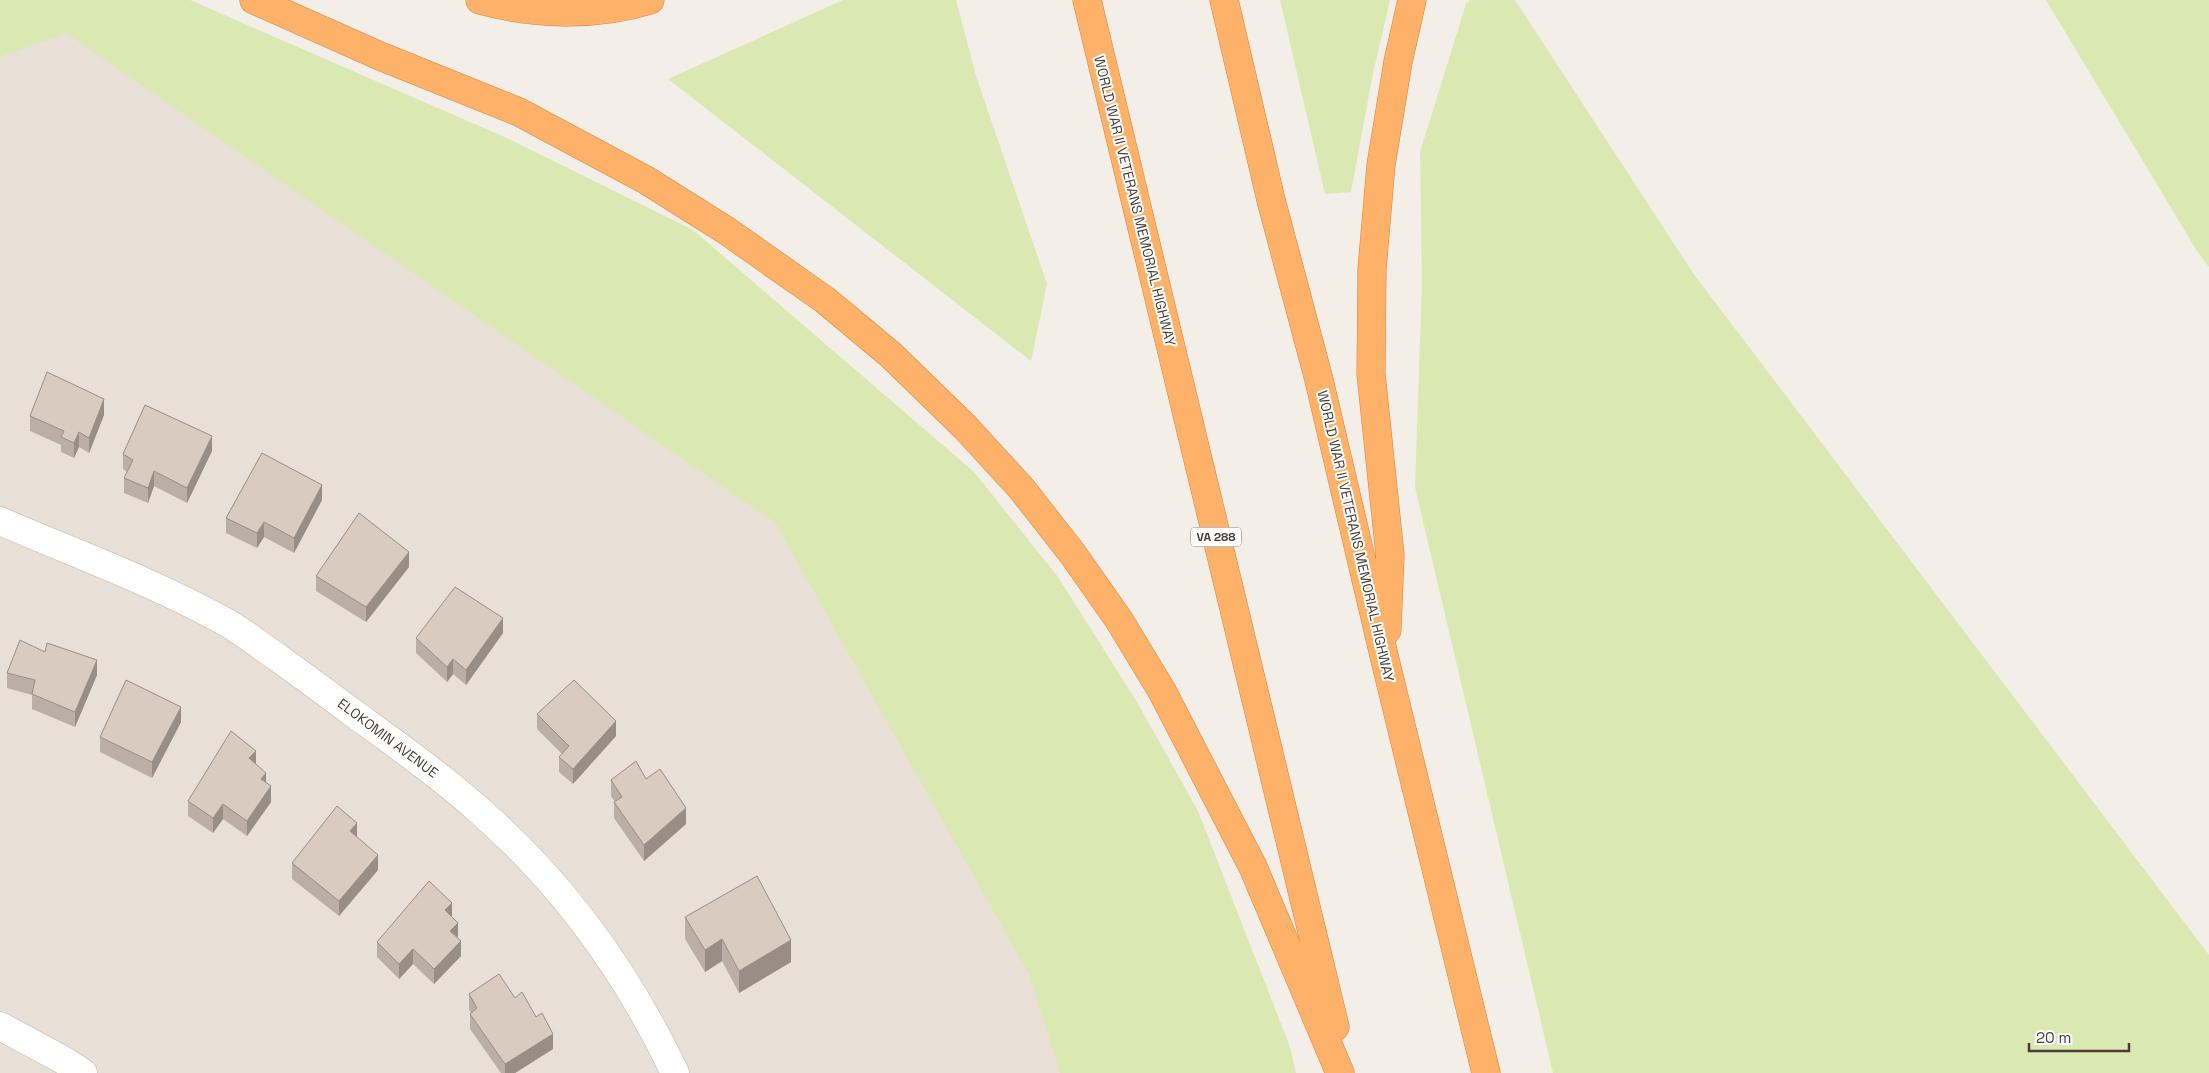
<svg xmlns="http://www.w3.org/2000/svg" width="2209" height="1073" viewBox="0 0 2209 1073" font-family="'Space Grotesk',sans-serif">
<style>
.residential{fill:#e8dfd6}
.green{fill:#dae8b1}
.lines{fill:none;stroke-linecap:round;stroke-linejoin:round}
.minor-casing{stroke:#c3b7ae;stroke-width:29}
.highway-casing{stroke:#de8238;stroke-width:29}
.minor{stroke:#fff;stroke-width:28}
.highway{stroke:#feb169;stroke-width:28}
.wall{fill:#bbafa5}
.shaded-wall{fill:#988e86}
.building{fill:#d9cbc0;stroke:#988e86}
.labels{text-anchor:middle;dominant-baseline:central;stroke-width:4;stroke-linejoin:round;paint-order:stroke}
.shield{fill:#fff;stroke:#7f7873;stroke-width:1}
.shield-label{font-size:12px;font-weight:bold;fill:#483e37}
.street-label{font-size:14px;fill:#483e37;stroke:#fff}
</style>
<rect width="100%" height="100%" fill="#f4eee8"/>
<path class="residential" d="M66,32L775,523L1029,972L1060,1073H0V57Z"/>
<path class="green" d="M0,0H190L509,139L693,230L974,472L1058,577L1137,702L1198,811L1290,1047L1296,1073H1060L1029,974L775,523L66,33L0,57Z
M843,0H956L976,76L1047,284L1031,361L668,79Z
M1280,0H1390L1373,73L1351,192L1325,194Z
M1470,0H1515L1693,273L2209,955V1073H1553L1415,487L1422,283L1420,152L1466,4Z
M2046,0H2209V267L2197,251Z"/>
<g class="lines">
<g class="minor-casing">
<path id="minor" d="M0,521C74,553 151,581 222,620C241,630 259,645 277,657C303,676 328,694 353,713C397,745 441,776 481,812C563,884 628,974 675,1073
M0,1026L63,1060L83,1073"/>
</g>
<g class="highway-casing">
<path id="highway" d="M254,0L380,56L519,112L646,180L727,231L825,300L891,355L965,427L1021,488L1072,553L1119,620L1162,691L1253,867L1340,1073
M480,0C534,15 596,17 650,0
M1087,0L1335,1027
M1224,0L1271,200L1318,376L1386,664L1486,1073
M1387,630L1390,555L1371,374L1372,269L1381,165L1398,62L1412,0"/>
</g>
<use href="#minor" class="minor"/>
<use href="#highway" class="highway"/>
</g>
<path class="wall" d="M104,415L89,453L79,447L74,458L61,452V445L30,431V416Z
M212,451L187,503L154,486L148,503L124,493V478L127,472L123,469V454Z
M322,500L294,553L264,537L257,548L226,533V518Z
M409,567L366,622L316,591V576Z
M503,633L466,685L453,674L447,682L416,653V638Z
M7,673L97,675L75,727L32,709V695L7,688Z
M537,714L616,736L573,784L559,772V757L562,754L537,729Z
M181,722L152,778L100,752V737Z
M256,764L266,783L271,802L247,836L223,819L213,833L188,816V801Z
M646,779L686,824L644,861L614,818V802H615L611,796V780Z
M357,837L378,870L339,916L292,879V863Z
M685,917L791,962L739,993L722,961L705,972L685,939Z
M458,938L461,956L434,984L413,964L399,979L377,957V942Z
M469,994L515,998L553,1049L515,1073H501L470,1029V1014L471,1013L469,1009Z"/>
<path class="shaded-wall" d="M104,399V415L89,453V438Z
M79,432V447L74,458V443Z
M212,436V451L187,503V488Z
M154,471V486L148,503V488Z
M322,485V500L294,553V538Z
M264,522V537L257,548V533Z
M409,552V567L366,622V607Z
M503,618V633L466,685V670Z
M453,659V674L447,682V667Z
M97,660V675L75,727V712Z
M181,707V722L152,778V762Z
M616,721V736L573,784V769Z
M256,751V767L249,758Z
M266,773V788L261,779Z
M271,786V802L247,836V821Z
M223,804V819L213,833V818Z
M686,808V824L644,861V845Z
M357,823V838L350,831Z
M378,855V870L339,916V901Z
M452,903V918L445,910Z
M458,923V938L450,931Z
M722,939V961L705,972V950Z
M791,940V962L739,993V971Z
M461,941V956L434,984V969Z
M413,949V964L399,979V964Z
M553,1034V1049L515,1073H505V1064Z"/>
<path class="building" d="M47,372L104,399L89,438L79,432L74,443L61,437L64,431L30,416Z
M145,405L212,436L187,488L154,471L148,488L124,478L133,460L123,454Z
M262,453L322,485L294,538L264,522L257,533L226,518Z
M359,513L409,552L366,607L316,576Z
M455,587L503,618L466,670L453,659L447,667L416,638Z
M20,640L45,652L47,643L97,660L75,712L32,694L35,680L7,673Z
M126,680L181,707L152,762L100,737Z
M574,680L616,721L573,769L559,757L569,746L537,714Z
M231,731L256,751L249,758L266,773L261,779L271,786L247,821L223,804L213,818L188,801Z
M636,761L646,779L660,769L686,808L644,845L614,802L622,797L611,780Z
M337,806L357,823L350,831L378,855L339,901L292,863Z
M757,876L791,940L739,971L722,939L705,950L685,917Z
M429,881L452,903L445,910L458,923L450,931L461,941L434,969L413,949L399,964L377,942Z
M499,974L515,998L522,992L536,1017L542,1013L553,1034L505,1064L470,1014L477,1008L469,994Z"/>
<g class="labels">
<rect class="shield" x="1191" y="527.5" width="50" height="19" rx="4"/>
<g class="shield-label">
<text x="1216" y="537">VA 288</text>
</g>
<g class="street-label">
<text transform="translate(1135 201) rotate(76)">WORLD WAR II VETERANS MEMORIAL HIGHWAY</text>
<text transform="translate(1356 536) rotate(77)">WORLD WAR II VETERANS MEMORIAL HIGHWAY</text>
<text transform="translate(388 738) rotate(37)">ELOKOMIN AVENUE</text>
</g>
</g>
<path d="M2029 1043v8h100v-8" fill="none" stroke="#483e37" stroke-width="2.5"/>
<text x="2036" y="1043" font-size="15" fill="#483e37" stroke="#ffffff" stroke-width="4" paint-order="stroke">20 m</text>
</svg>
